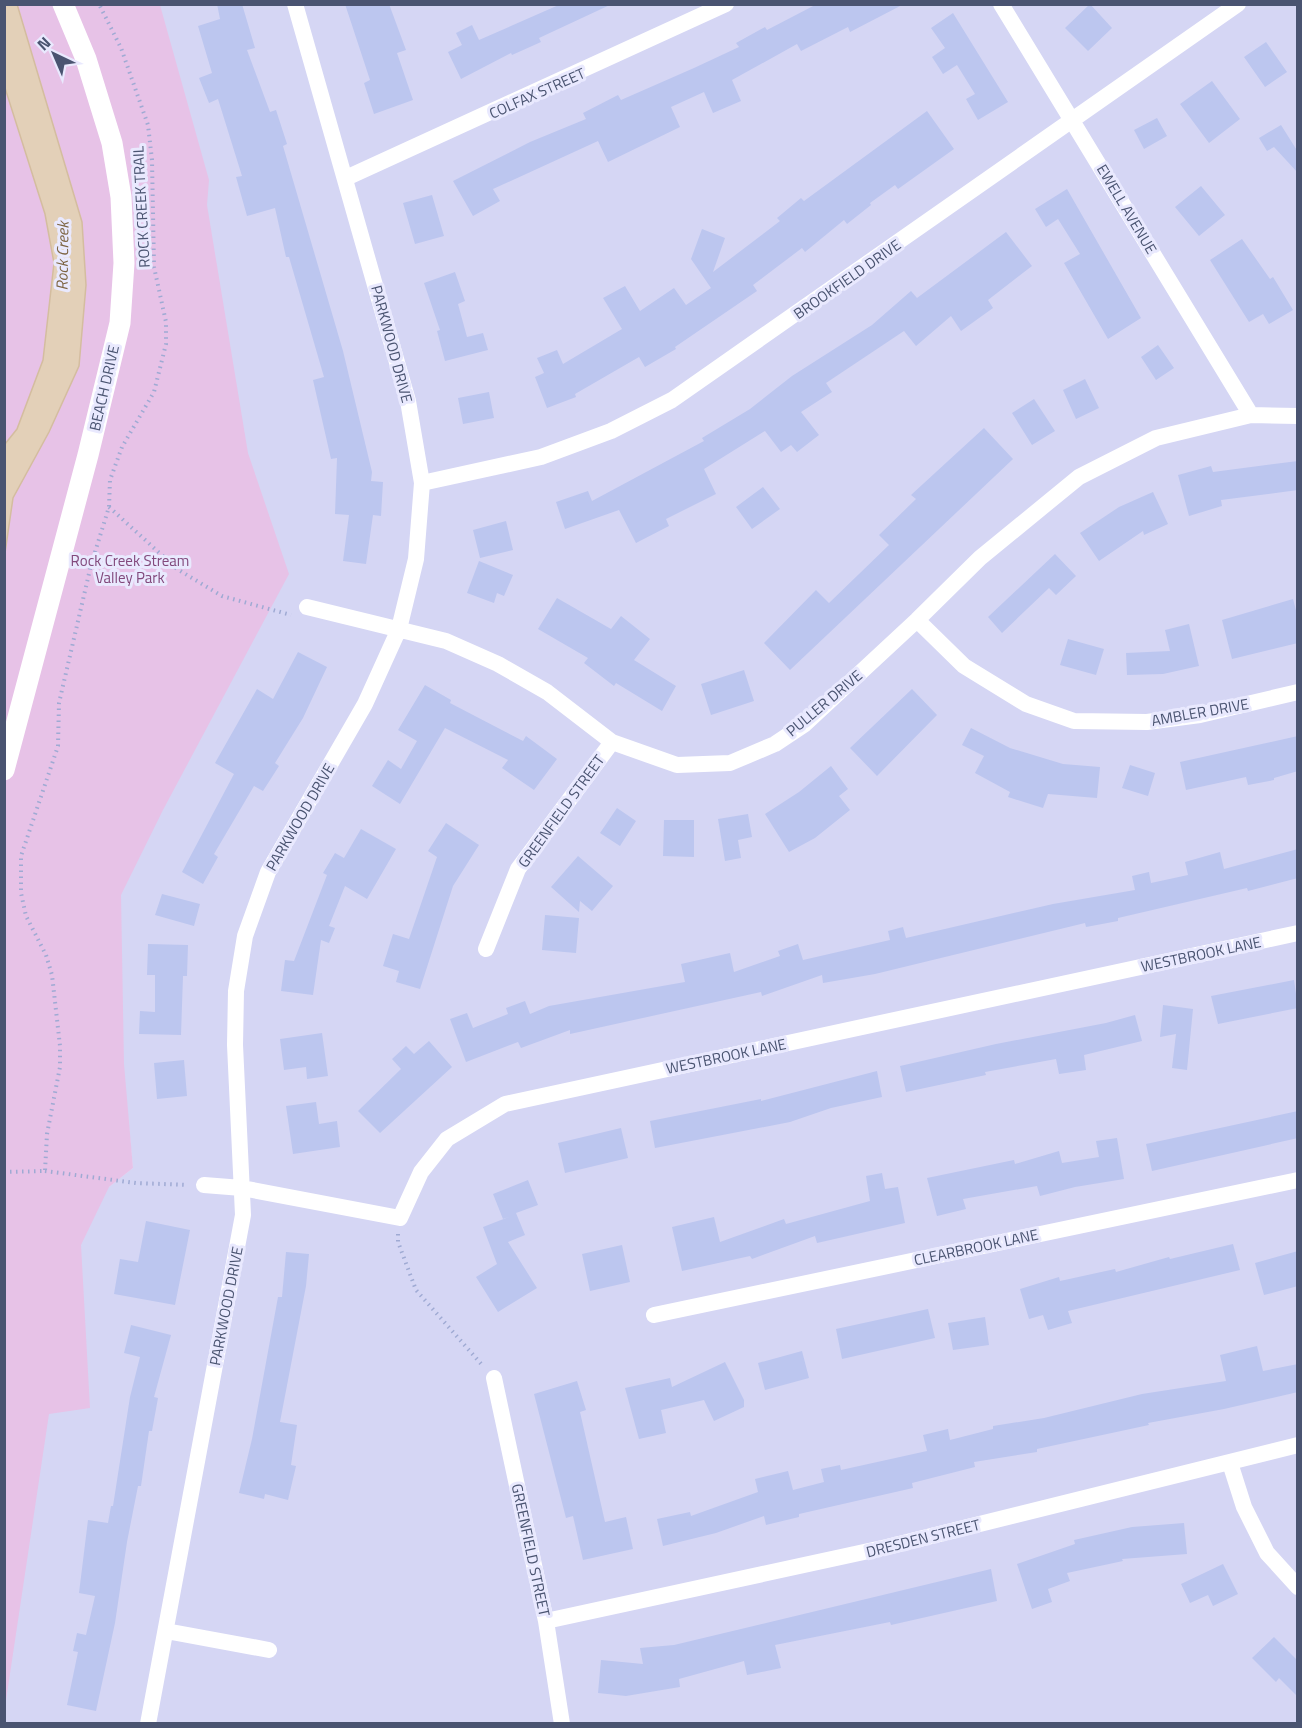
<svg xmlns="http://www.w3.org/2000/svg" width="1302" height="1728" viewBox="0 0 1302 1728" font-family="'Titillium Web',sans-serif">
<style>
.residential{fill:#d5d6f4}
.green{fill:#e7c2e7}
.water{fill:#e3d0b8;stroke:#d4bd9f;stroke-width:1.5}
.building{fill:#bcc6ef}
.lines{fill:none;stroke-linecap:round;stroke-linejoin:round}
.path{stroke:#9faad3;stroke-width:4;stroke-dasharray:1.5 4.5;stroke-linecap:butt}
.minor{stroke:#fff;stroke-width:16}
.tertiary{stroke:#fff;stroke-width:21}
.labels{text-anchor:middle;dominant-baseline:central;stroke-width:6;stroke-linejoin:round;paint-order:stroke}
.street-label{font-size:15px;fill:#4a5471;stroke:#e9e9fe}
.park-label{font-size:15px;fill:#82497c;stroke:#e9e9fe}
.water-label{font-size:16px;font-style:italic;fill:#7d6442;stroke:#e9e9fe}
</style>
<rect width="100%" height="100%" fill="#e3e3fb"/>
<path class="residential" d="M158,5H1297V1723L5,1724V1269L133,1168L103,862Z"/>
<path class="green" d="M5,5H160L209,180L207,205L248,453L289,574L163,810L121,895L124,1064L133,1168L109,1187L81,1245L90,1408L49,1414L5,1707Z"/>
<path class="water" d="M17,4L82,222L86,285L79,366L49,432L13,498L5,553V444L17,429L43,360L54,263L45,214L5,88V5Z"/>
<path class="building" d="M217,4H242L255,48L247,50L270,112L276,110L287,144L283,146L343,351L372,472L371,481L383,482L381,516L373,515L366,564L343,561L349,515L335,514L337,458L331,459L313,380L324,377L289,257H286L275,208L247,216L236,177L242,176L218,99L209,103L199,78L212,73L198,26L220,19Z
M345,4H389L406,50L397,53L413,100L374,114L364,83L370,80Z
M561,4H612L539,38L541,42L512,55L511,53L461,79L448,52L462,45L456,33L472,25L479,40Z
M817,4H904L850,32L848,27L801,51L797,44L732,80L741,101L713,113L704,92L671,107L680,127L608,162L598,141L493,189L500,201L473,216L453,181L530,142L586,119L583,113L618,95L621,100L694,68L739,47L736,43L765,27L767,30Z
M1090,4L1112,28L1088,51L1065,28Z
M953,13L1008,102L978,120L966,99L975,94L957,65L943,74L932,57L945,48L931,28Z
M1266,42L1287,72L1265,87L1244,57Z
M1212,81L1240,119L1209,143L1180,104Z
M927,111L954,149L898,189L895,185L870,203L871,205L847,224L844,220L805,252L802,248L753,285L757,291L675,347L676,349L645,367L639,357L575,394L576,397L547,408L535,377L544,373L537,358L557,350L563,364L622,329L603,298L625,286L640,311L674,288L686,305L711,288L691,259L702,229L725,238L713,272L780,221L777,218L801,198L804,201Z
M1157,118L1167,136L1144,149L1134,130Z
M1281,125L1298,152V173L1274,147L1267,151L1259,138Z
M1201,186L1225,215L1199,236L1175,207Z
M1067,189L1141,318L1108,339L1064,263L1080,254L1058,219L1046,227L1035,209Z
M432,195L444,236L415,244L403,203Z
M1006,232L1032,266L988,300L993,308L961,331L951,316L916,346L904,331L826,383L832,392L801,412L819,435L797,452L791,445L781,452L765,431L704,469L716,494L666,519L669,526L636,543L619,510L565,529L556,502L588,491L592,501L704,441L702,438L750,409L792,376L872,325L911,291L917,298Z
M1242,239L1270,279L1273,277L1293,310L1269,324L1263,314L1249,322L1210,260Z
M455,272L465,301L458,304L467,337L483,333L488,350L445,361L437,331L440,330L424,283Z
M1158,345L1174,368L1156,380L1141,357Z
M1085,379L1099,408L1076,419L1063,390Z
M489,392L494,418L463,424L458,398Z
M1034,399L1055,431L1032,445L1012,413Z
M984,428L1013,459L790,670L764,643L816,590L829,603L889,545L879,535L916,499L911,495Z
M1298,461V490L1221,500L1222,506L1189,516L1178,475L1211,466L1213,472Z
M763,487L780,509L752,529L736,507Z
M1153,492L1168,524L1144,535L1143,531L1099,561L1080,533L1119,507Z
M506,521L513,550L480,558L473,530Z
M1055,554L1076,576L1056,595L1049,588L1002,633L988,617Z
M479,561L513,575L504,596L497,593L494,603L467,593Z
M557,598L611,629L621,616L650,639L634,660L676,686L662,711L616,683L614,686L584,663L588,658L538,629Z
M1293,599L1298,618V643L1232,659L1222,620Z
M1189,624L1199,666L1163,674L1127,675L1126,653L1170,651L1165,630Z
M1068,639L1104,649L1096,675L1060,665Z
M298,652L327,667L303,718L275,763L279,766L263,791L254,786L214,854L218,857L203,884L182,872L234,774L215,763L257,689L273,699Z
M744,670L754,701L711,715L701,684Z
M425,685L451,700L450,703L523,741L526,736L557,759L534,790L502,768L508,760L445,728L400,804L372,786L388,760L401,769L417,741L398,730Z
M912,689L937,715L877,776L850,748Z
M971,728L1010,748L1063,764L1100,767L1097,798L1048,794L1043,808L1008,797L1010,792L975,773L984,756L962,745Z
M1298,736V771L1274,778V780L1248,785L1246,777L1186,790L1180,762Z
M1130,765L1155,773L1148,796L1122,788Z
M831,766L848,789L839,796L850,810L815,838L789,852L765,814L799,792Z
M617,808L636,821L620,846L600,833Z
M748,814L752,837L738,840L741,858L725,861L718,819Z
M664,820H694V857L663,856Z
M446,823L479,845L453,886L420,989L396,982L399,971L383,966L393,934L409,939L437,857L428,851Z
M361,829L396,849L367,899L345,886L329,926L335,928L329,943L321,940L313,995L281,991L285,960L294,961L327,875L323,873L335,853L344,858Z
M1298,849V878L1248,891L1247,888L1118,918V921L1086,927L1085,923L875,974L823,983L822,975L762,996L761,992L570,1034V1030L521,1048L518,1042L466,1062L450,1019L467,1013L473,1028L508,1014L506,1008L525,1001L530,1014L549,1006L685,982L681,964L730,953L734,972L780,956L778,951L798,944L803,960L890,940L888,931L903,927L906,938L1053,904L1135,890L1132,876L1149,872L1151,883L1188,875L1185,862L1220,852L1224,869Z
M578,856L613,886L592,911L580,901L579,912L551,887Z
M162,894L200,904L194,926L155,915Z
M545,915L579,918L576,953L542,950Z
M148,944L188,945L187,976H183L181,1035L139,1034L140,1011L155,1012V975H147Z
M1294,980L1298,1008L1218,1024L1211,996Z
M1163,1005L1193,1009L1187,1070L1172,1068L1176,1034L1160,1037Z
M1135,1015L1142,1041L1084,1055L1086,1070L1059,1074L1056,1059L985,1072L986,1075L906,1092L900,1066L996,1044L1106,1023Z
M322,1033L328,1076L307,1079L306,1067L284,1070L280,1039Z
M429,1041L452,1067L380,1133L358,1111L401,1069L392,1059L406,1046L414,1054Z
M184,1060L187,1096L157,1099L154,1063Z
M877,1071L882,1097L831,1108L790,1122L655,1148L650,1121L761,1099V1101Z
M316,1102L319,1124L337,1121L340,1147L293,1154L286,1106Z
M1298,1111V1138L1152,1171L1146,1144Z
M621,1128L628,1158L565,1173L558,1143Z
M1117,1138L1124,1179L1075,1187L1040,1196L1037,1186L963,1199L966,1209L937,1216L927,1178L1014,1160L1015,1164L1059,1151L1062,1163L1099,1157L1096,1141Z
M882,1173L885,1189L898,1187L905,1223L817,1243L815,1236L752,1259L750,1256L682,1271L672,1227L714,1217L720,1242L784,1219L786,1224L870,1201L866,1176Z
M528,1180L538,1205L516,1213L525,1235L508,1242L537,1288L498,1312L476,1277L497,1264L483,1227L511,1216L503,1219L493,1194Z
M146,1221L190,1230L175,1305L114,1294L120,1259L138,1262Z
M1233,1244L1240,1270L1068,1311L1072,1323L1048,1330L1043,1315L1029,1319L1020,1289L1059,1277L1060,1281L1115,1269L1116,1272L1169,1257L1170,1259Z
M622,1245L630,1282L590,1291L582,1254Z
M1298,1251V1286L1264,1295L1255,1263Z
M286,1252L309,1254L306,1286L280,1422L297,1425L291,1465L296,1466L288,1500L265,1494L264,1499L239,1493L252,1439L278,1297H282Z
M928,1309L935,1338L842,1359L836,1329Z
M985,1317L989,1345L953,1350L948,1323Z
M131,1325L171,1335L154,1397L158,1398L152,1431H149L141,1486H138L127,1542L115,1623L96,1711L67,1705L78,1652L73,1651L77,1633L86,1635L95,1596L79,1593L88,1520L108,1523L111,1506H113L130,1397L140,1357L124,1353Z
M1257,1346L1263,1371L1298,1364V1392L1224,1409L1148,1423L1149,1425L1037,1449V1452L974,1462L975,1467L912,1483L913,1488L799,1514V1517L766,1525L764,1516L716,1533L663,1546L657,1519L690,1512L691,1516L758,1492L755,1479L788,1471L793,1490L824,1482L821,1469L840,1465L841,1470L927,1451L923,1435L948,1429L950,1440L993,1429V1426L1044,1418L1142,1394L1226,1381L1220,1355Z
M802,1351L809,1378L765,1390L758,1363Z
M725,1362L744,1400V1407L714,1421L704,1400L661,1410L666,1433L639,1439L625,1388L670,1378L672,1387Z
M577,1381L586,1410L580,1412L605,1522L626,1517L633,1549L583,1560L573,1516L566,1518L534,1394Z
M1184,1523L1187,1554L1122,1559L1123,1561L1067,1573L1070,1581L1048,1589L1052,1602L1032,1609L1017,1564L1075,1544L1074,1540L1132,1527Z
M1223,1564L1238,1594L1213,1606L1208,1595L1190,1603L1181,1584Z
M991,1569L997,1601L891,1625L890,1622L775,1645L781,1668L747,1675L744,1661L679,1679L680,1687L626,1696L598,1693L601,1660L643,1664L640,1648L674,1645Z
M1274,1637L1298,1661V1697L1279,1678L1276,1682L1252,1658Z"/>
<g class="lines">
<path class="path" d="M109,507L177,569L222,596L291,615
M45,1171L136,1183L188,1185
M4,1172L45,1171L47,1134L60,1067V1046L52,975L46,955L26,916L21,893V856L58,746L59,703L91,565L109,507L110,480L122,447L154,392L166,344V322L154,267L152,160L148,125L121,48L99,4
M398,1234V1242L416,1290L483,1366"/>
<path class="minor" d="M1001,4L1251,415
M346,178L726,4
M422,483L541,457L611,431L672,400L1238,4
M307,607L446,641L498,664L547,692L612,742L677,765L730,763L775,744L805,724L917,620L980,558L1079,477L1156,438L1251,415L1298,416
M917,620L964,666L1026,704L1074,721L1147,722L1200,715L1298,692
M486,949L518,869L612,742
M204,1185L242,1188L400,1218L421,1172L447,1139L505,1104L1298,933
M654,1315L1298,1180
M494,1378L546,1621L562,1724
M1230,1463L1244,1507L1267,1553L1298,1587
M546,1621L887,1547L1298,1445
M166,1631L269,1650
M148,1724L243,1215L235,1045L236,991L245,936L268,872L365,704L399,629L416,559L422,483L408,401L295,4"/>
<path class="tertiary" d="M4,770L88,455L120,323L124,263L121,197L112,143L86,59L63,4"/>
</g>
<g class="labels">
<g class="street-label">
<text transform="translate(537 93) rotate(-24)">COLFAX STREET</text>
<text transform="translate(141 207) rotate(-93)">ROCK CREEK TRAIL</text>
<text transform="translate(1127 209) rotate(59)">EWELL AVENUE</text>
<text transform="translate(847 279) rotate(-35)">BROOKFIELD DRIVE</text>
<text transform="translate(392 344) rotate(75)">PARKWOOD DRIVE</text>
<text transform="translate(104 388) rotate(-77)">BEACH DRIVE</text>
<text transform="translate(824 703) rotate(-40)">PULLER DRIVE</text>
<text transform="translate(1200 712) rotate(-10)">AMBLER DRIVE</text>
<text transform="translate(561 811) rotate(-54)">GREENFIELD STREET</text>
<text transform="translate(300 817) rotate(-60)">PARKWOOD DRIVE</text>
<text transform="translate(1201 954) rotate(-12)">WESTBROOK LANE</text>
<text transform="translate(726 1056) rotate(-12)">WESTBROOK LANE</text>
<text transform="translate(976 1247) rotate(-12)">CLEARBROOK LANE</text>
<text transform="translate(226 1306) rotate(-79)">PARKWOOD DRIVE</text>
<text transform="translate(923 1538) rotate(-14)">DRESDEN STREET</text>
<text transform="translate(531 1550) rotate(78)">GREENFIELD STREET</text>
</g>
<g class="park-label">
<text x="130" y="560">Rock Creek Stream<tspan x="130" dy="17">Valley Park</tspan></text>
</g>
<g class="water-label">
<text transform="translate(62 256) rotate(-89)">Rock Creek</text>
</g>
</g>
<rect width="1302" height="1728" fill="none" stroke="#4a5471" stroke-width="12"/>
<g transform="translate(54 54) rotate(316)" stroke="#e9e9fe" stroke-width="4.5" paint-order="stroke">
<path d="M0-4.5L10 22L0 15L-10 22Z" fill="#4a5471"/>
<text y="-9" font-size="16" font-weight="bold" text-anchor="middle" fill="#4a5471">N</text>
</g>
</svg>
